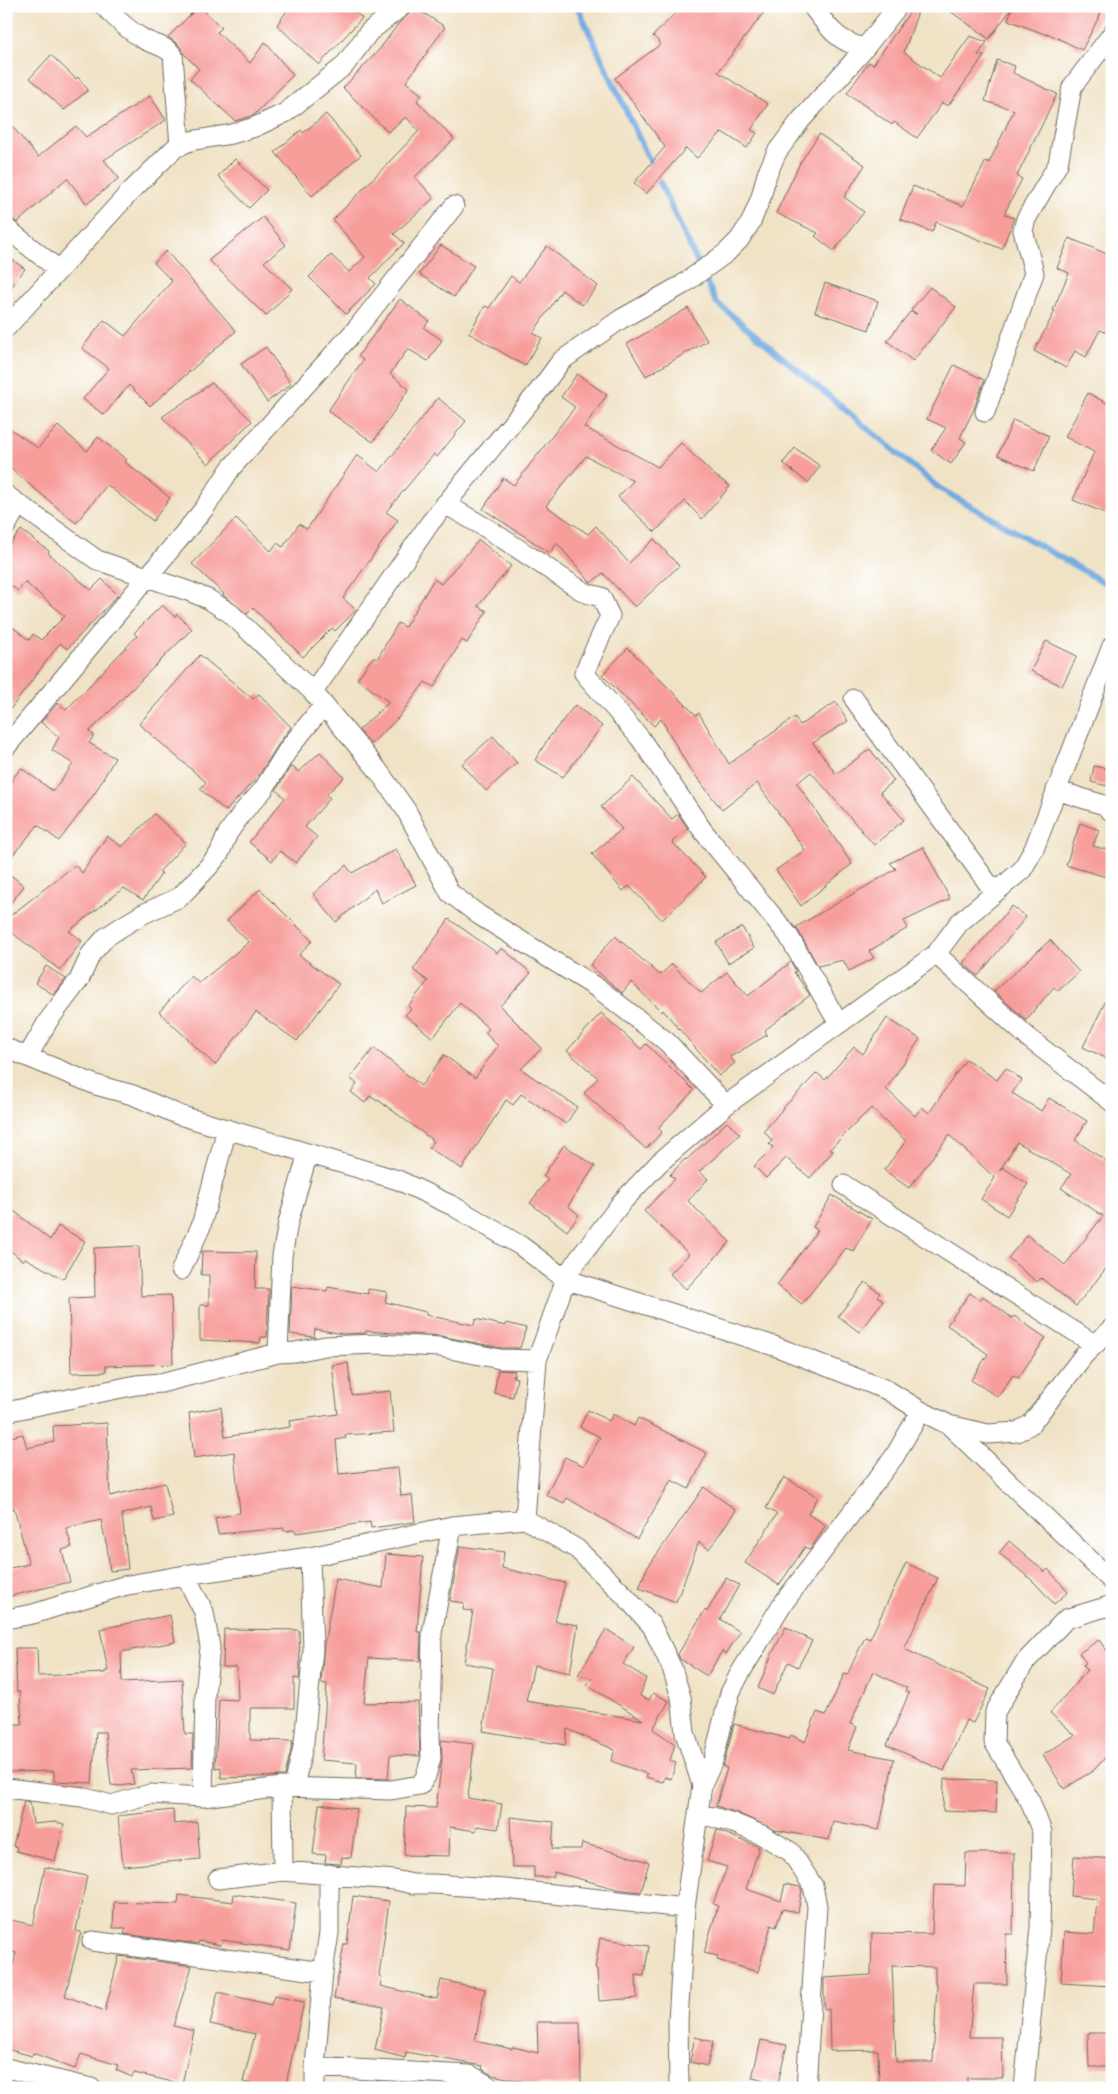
<svg xmlns="http://www.w3.org/2000/svg" width="1118" height="2094" viewBox="0 0 1118 2094" font-family="Dekko,sans-serif">
<style>
.lines{fill:none;stroke-linecap:round;stroke-linejoin:round}
.stream{stroke:#70a9e0;stroke-width:6}
.building{fill:#f79e9b;fill-rule:evenodd}
.minor-casing{stroke:#706b61;stroke-width:21}
.minor{stroke:#fff;stroke-width:19}
</style>
<rect width="100%" height="100%" fill="#fff"/>
<filter id="ink" filterUnits="userSpaceOnUse"><feTurbulence type="fractalNoise" baseFrequency=".02" numOctaves="2"/><feDisplacementMap in="SourceGraphic" scale="10" xChannelSelector="R" yChannelSelector="G"/><feConvolveMatrix kernelMatrix="1 2 1 2 8 2 1 2 1" color-interpolation-filters="sRGB"/></filter>
<filter id="wash" filterUnits="userSpaceOnUse"><feTurbulence type="fractalNoise" baseFrequency=".0096" numOctaves="4" result="noise"/><feDisplacementMap in="SourceGraphic" scale="20" xChannelSelector="R" yChannelSelector="G"/><feGaussianBlur stdDeviation="1.12" result="paint"/><feColorMatrix in="noise" values="0 0 0 0 0 0 0 0 0 0 0 0 0 0 0 0 0 1.4 0 .05"/><feComposite in="paint" operator="in"/></filter>
<g filter="url(#wash)">
<rect width="100%" height="100%" fill="#f0e2c5"/>
<g class="lines">
<path class="stream" d="M577,6L716,302L939,488L1112,587"/>
</g>
<g id="blocks">
<path class="building" d="M199,6L222,28L217,32L250,63L265,42L293,75L254,115L235,121L190,79L199,69L184,54L178,44L168,37Z
M290,6H348L362,18L319,65L277,25Z
M413,6L445,27L406,82L422,95L417,101L454,139L415,177L434,198L394,234L404,243L370,278L376,284L346,314L309,277L331,255L349,272L365,257L333,220L419,131L406,117L388,132L343,88L379,50L399,23L409,14Z
M682,6H769L718,72L768,104L751,130L757,133L747,148L722,132L697,158L686,148L646,194L634,183L665,147L615,78L661,44L653,36Z
M914,6H920L904,52L940,78L970,36L987,42L978,55L984,56L948,106L942,103L917,138L894,122L892,125L847,93L869,62L873,65Z
M943,6H1088L1101,13L1082,50L1047,33V35L1008,20L1012,8L989,39Z
M51,55L76,79L78,77L88,90L64,110L30,78Z
M997,60L1015,66L1013,73L1057,94L1017,176L1022,179L1004,214L1014,218L1002,249L936,222L932,232L900,219L913,186L963,206L986,161L989,163L1014,110L985,101Z
M150,96L166,120L104,160L119,178L87,204L67,178L17,223L6,214V119L38,157L76,126L86,137Z
M326,114L361,155L312,196L275,152L301,130L303,133Z
M819,134L865,165L844,197L864,212L834,251L815,236L818,233L776,213L800,163Z
M235,159L267,190L249,208L218,176Z
M263,217L286,245L264,262L292,289L266,316L209,260Z
M1069,238L1112,256V335L1100,330L1086,357L1075,351L1066,368L1034,351L1055,311L1053,310L1069,273L1057,268Z
M441,245L474,266L454,297L419,274Z
M547,246L598,286L582,305L562,290L533,333L542,338L525,366L469,333L485,306L489,308L511,276L519,282Z
M166,251L236,331L150,406L129,385L104,415L83,399L109,368L82,348L104,320L125,336L172,281L154,263Z
M6,255L25,269L6,294Z
M825,283L878,301L869,330L815,312Z
M930,287L956,307L913,361L887,341L910,312L917,314L911,310Z
M400,299L429,321L424,328L442,340L428,361L408,349L390,374L409,389L373,442L328,411L363,360L358,356Z
M688,308L707,341L646,376L627,344Z
M266,347L291,384L267,402L241,364Z
M954,365L984,380L974,409L960,438L966,442L951,464L931,450L946,428L927,419Z
M577,374L607,395L584,427L658,467L681,443L713,474L730,486L702,519L685,501L655,532L618,497L633,481L586,456L546,506L588,534L596,526L629,563L654,539L679,566L635,607L603,573L591,583L557,543L550,553L483,509L503,478L514,485L575,407L561,397Z
M212,383L252,421L208,464L162,417Z
M1088,393L1112,406V516L1073,500L1094,452L1065,437Z
M438,398L466,421L437,457L434,454L386,512L398,520L343,598L356,610L335,631L332,628L303,657L253,608L247,614L223,595L224,594L192,564L236,518L271,551L277,543L283,547L299,524L307,529L357,455L379,472Z
M1013,420L1049,436L1034,471L998,455Z
M6,426L38,448L58,426L87,451L98,437L127,460L125,462L170,498L153,521L107,485L76,523L6,465Z
M795,448L820,466L808,483L783,463Z
M21,530L49,551L48,553L91,590L102,579L118,595L67,649L60,643L6,715V622L29,640L33,634L41,640L65,616L25,582L18,591L6,582V549Z
M479,540L511,566L478,606L487,611L467,643L462,640L434,687L425,682L398,718L371,744L359,730L389,702L357,679L373,657L377,659L398,623L405,627L434,579L441,584Z
M162,605L175,617L177,614L192,629L89,732L94,735L89,743L115,758L95,793L59,841L38,825L6,863V788L21,768L53,791L73,764L52,750L59,737L41,722L58,703L66,710L137,636L134,633Z
M1046,641L1077,656L1062,686L1031,671Z
M628,648L696,715L699,713L729,764L795,717L800,725L836,702L848,721L813,743L836,774L870,749L894,781L880,792L904,820L874,845L811,772L797,783L852,864L801,906L776,870L805,850L757,783L722,810L688,766L661,719L654,726L602,675Z
M200,655L253,699L259,694L291,727L280,742L259,775L226,811L200,789L206,782L139,724Z
M575,705L602,726L563,777L535,760L548,739Z
M493,736L517,763L486,791L462,764Z
M320,752L344,777L326,795L330,798L305,827L317,837L296,863L280,851L272,861L249,842L285,798L276,790L291,766L299,772Z
M1094,766L1112,770V787L1091,782Z
M633,777L672,819L678,814L688,828L672,842L706,877L662,920L629,886L623,891L592,854L622,829L601,807Z
M154,814L186,843L159,872L162,873L143,900L124,888L69,931L82,941L60,970L6,928V919L75,865L82,873L107,836L122,847Z
M1080,823L1099,830L1093,846L1112,851V860L1106,877L1066,865Z
M923,847L950,899L904,921L908,928L869,951L874,958L849,971L843,960L818,966L796,927L896,869L890,863Z
M396,849L416,885L382,903L375,889L336,922L313,894L346,865L352,873Z
M6,871L24,886L6,909Z
M260,889L312,941L299,955L339,984L297,1041L256,1012L215,1065L159,1012L191,976L199,983L249,942L227,921Z
M1012,906L1026,917L978,976L963,963Z
M449,919L497,953L502,948L531,973L500,1006L542,1048L521,1069L577,1107L566,1124L521,1094L513,1105L506,1100L462,1169L429,1148L434,1141L378,1100L377,1101L370,1096L365,1103L351,1092L357,1084L350,1078L374,1048L421,1086L444,1055L475,1078L498,1046L485,1033L489,1029L460,1003L433,1038L405,1015L411,1009L408,1006L428,981L413,970Z
M742,927L754,948L728,963L716,942Z
M615,936L660,975L672,964L701,993L727,972L748,996L791,962L796,971L794,972L810,995L765,1030L767,1035L730,1057L735,1063L719,1076L663,1010L662,1012L631,982L622,993L590,965Z
M1050,940L1079,972L1058,991L1054,987L1026,1020L994,991Z
M46,966L66,979L54,995L35,983Z
M1112,988V1061L1083,1047Z
M601,1013L641,1049L646,1044L694,1090L658,1128L662,1132L646,1149L584,1093L598,1078L567,1051Z
M887,1018L920,1039L886,1089L915,1116L922,1107L929,1113L966,1059L997,1080L1006,1068L1022,1080L1012,1093L1041,1111L1049,1098L1087,1121L1075,1140L1112,1165V1261L1076,1306L1041,1278L1037,1282L1008,1258L1027,1235L1065,1265L1103,1216L1061,1188L1071,1174L1017,1142L999,1172L1002,1167L1028,1184L1007,1216L981,1199L995,1178L949,1135L909,1188L884,1170L906,1141L871,1108L830,1149L833,1151L810,1178L786,1158L766,1178L754,1166L773,1147L769,1144L772,1141L764,1131L786,1105L817,1073L825,1080L854,1047L863,1054Z
M727,1122L740,1134L699,1172L708,1179L688,1201L730,1242L686,1289L670,1274L689,1254L644,1211L675,1179L670,1175L685,1159L686,1160Z
M564,1145L595,1166L568,1206L579,1215L567,1231L530,1203L548,1179L543,1176Z
M832,1195L872,1219L853,1251L846,1248L802,1304L777,1285L818,1230L813,1227Z
M14,1211L50,1240L58,1226L85,1241L63,1279L25,1258L23,1261L6,1247V1220Z
M139,1246L141,1296L171,1295L173,1364L106,1366V1372L71,1373L69,1298L95,1297L94,1248Z
M202,1251L256,1252L255,1289H269L267,1337H261L260,1343L200,1340V1305H209V1275H201Z
M865,1282L880,1293L877,1296L883,1301L859,1332L838,1316Z
M292,1286L327,1291L328,1287L368,1294V1289L387,1292L385,1302L426,1312V1315L474,1325L476,1319L506,1326L507,1323L526,1328L520,1348H501L441,1336L366,1331V1333L343,1334L315,1329L314,1337L290,1334Z
M970,1293L980,1300L983,1296L1012,1318L1014,1316L1046,1338L1018,1378L1013,1375L998,1397L971,1380L988,1354L947,1325Z
M348,1363L352,1395L390,1391L394,1432L345,1435L346,1438L336,1440L339,1474L398,1468L401,1496L412,1495L415,1522L371,1528L370,1522L296,1533L295,1530L284,1531V1528L218,1534L215,1518L240,1513L234,1452L194,1458L189,1413L221,1407L225,1437L290,1427L289,1421L338,1414L332,1365Z
M498,1370L515,1371L513,1377L517,1378L513,1397L494,1393Z
M588,1410L609,1421L613,1414L634,1426L638,1418L707,1453L689,1489L671,1480L637,1539L567,1498L564,1503L546,1495L565,1457L584,1466L600,1437L580,1427Z
M107,1423L110,1496L165,1483L173,1517L154,1521L151,1507L122,1514L128,1569L110,1571L107,1547L101,1520L66,1528L72,1547L62,1550L70,1582L6,1597V1569L29,1564L14,1508L6,1510V1438L23,1434L27,1448L54,1442L53,1426Z
M784,1477L818,1497L808,1514L826,1525L810,1550L805,1547L779,1585L745,1563L777,1514L766,1508Z
M704,1487L736,1510L709,1549L699,1542L676,1602L639,1588L646,1570Z
M1009,1541L1045,1572L1048,1569L1068,1592L1054,1604L1034,1582L999,1553Z
M460,1546L504,1552L502,1568L565,1583L555,1621L578,1625L570,1673L534,1665L526,1701L643,1720L587,1685L592,1678L578,1675L606,1629L634,1647L623,1664L646,1678L640,1696L649,1700L653,1693L669,1701L653,1729L675,1744L670,1761L676,1763L671,1779L665,1777L663,1782L646,1777L647,1774L611,1761L615,1750L567,1729L565,1745L483,1731L493,1668L464,1663L473,1611L463,1610L464,1603L450,1601Z
M386,1554L423,1557L417,1632H421L420,1661L369,1658L364,1703L418,1702L420,1756L390,1755L388,1779L356,1778L357,1763L321,1760L327,1684L321,1683L324,1644L336,1579L383,1588Z
M906,1563L938,1578L904,1649L990,1689L973,1723L966,1720L944,1771L887,1745L909,1693L905,1691L907,1688L873,1672L850,1724L857,1727L848,1750L894,1759L879,1830L833,1821L829,1840L775,1830L737,1813L716,1806L727,1768L723,1767L734,1724L789,1739L791,1735L805,1742L817,1712L826,1715L844,1674L847,1675L865,1637L870,1639Z
M726,1578L739,1585L720,1619L740,1632L726,1654L722,1651L707,1676L680,1659L678,1654L705,1610L707,1612Z
M170,1615L175,1642L121,1652L122,1682L182,1679L185,1734H193L192,1768L131,1770L134,1784L120,1786L111,1785L105,1732H96L92,1783L54,1781V1771L10,1772L9,1724H22L20,1692H17L15,1648H37L38,1676L105,1673V1671H108L100,1629Z
M786,1627L812,1641L798,1667L788,1662L773,1695L758,1688L772,1654Z
M224,1629L299,1630L300,1672L299,1679L294,1678V1708H250V1740L293,1741L285,1776L221,1778V1767L215,1768L219,1699L238,1700L237,1667H223Z
M1099,1640L1106,1650L1112,1646V1750L1094,1770L1064,1789L1043,1755L1075,1735L1050,1713L1087,1670L1083,1665L1086,1663L1079,1653Z
M441,1740L474,1744L468,1798L502,1804L498,1829L477,1826L476,1831L450,1827L449,1856L404,1855L406,1807L436,1808L442,1758Z
M944,1779L997,1780L996,1813L943,1811Z
M24,1801L30,1802L33,1824L54,1822L64,1824L55,1861L16,1851L17,1847L13,1846Z
M319,1804L357,1809L351,1858L342,1857L341,1864L325,1863L326,1855L313,1854Z
M173,1810L174,1824L197,1822L200,1859L123,1866L118,1816Z
M510,1817L554,1822L552,1849H581L582,1843L649,1862L641,1892L617,1889L554,1872V1877H534V1867H512Z
M717,1830L759,1847L746,1889L781,1901L785,1884L800,1887L802,1890L798,1912L782,1909L776,1927L771,1925L758,1972L717,1960L718,1956L704,1953L718,1906L713,1904L727,1867L707,1861Z
M966,1853H1014L1013,1934H1006L1007,1984H974L969,2037H1002L1003,2078H967V2088H879L878,2050L830,2051L829,2009H824V1978L871,1975L872,1933L932,1934L934,1885L965,1886ZM892,1966L935,1967V1985H937L933,2062H896Z
M1074,1856L1112,1859V1986L1061,1983L1064,1932L1094,1934L1097,1899L1071,1896Z
M45,1867L87,1876L76,1931L81,1932L65,1996L105,2011L119,1956L192,1966L173,2026L194,2031L182,2084L134,2073L132,2077L116,2070L118,2065L81,2054L75,2069L33,2053L32,2056L6,2049V1991L16,1953L6,1950V1919L33,1925Z
M234,1894L296,1903L290,1950L222,1940L221,1945L199,1941L198,1944L124,1934L126,1928H113L114,1902L178,1904L179,1895L233,1902Z
M353,1896L389,1901L379,1976L382,1977L380,1986L437,1999L441,1980L485,1989L475,2041L512,2049L513,2047L538,2053L537,2022H580L581,2084L521,2085L522,2081L492,2075L482,2069L483,2066L406,2052L405,2058L375,2050L384,2007L334,1998L344,1944H347Z
M600,1938L649,1946L644,1976L636,1975L637,1998L599,2001L597,1969H595Z
M218,1992L271,2005L274,1996L304,2002L285,2088H265L243,2082L255,2034L210,2024Z
M1088,2033H1112V2067H1089Z
M695,2037L713,2042L707,2066L690,2062Z
M761,2040L787,2045L778,2083L752,2078Z"/>
</g>
</g>
<g filter="url(#ink)">
<use href="#blocks" fill-opacity="0" stroke="#706b61" stroke-width="1"/>
<g class="lines">
<g class="minor-casing">
<path id="minor" d="M104,6C116,19 129,31 145,40C155,45 166,46 173,55L180,146
M812,6C828,27 837,42 865,48
M6,228L59,270
M6,328L130,192L176,147L190,141L232,134L255,127L285,113L344,66L369,32L402,6
M985,412L1034,273L1023,230L1026,219L1058,164L1072,87L1112,34
M6,495L97,560L188,591L208,599L230,613L313,692L377,769L406,810L450,893L479,915L599,989L667,1042L726,1105
M445,504L488,529L576,587L586,593L601,597L610,616L584,673L640,738L703,831L788,935L839,1024
M6,526L19,504
M313,692L430,523L542,387L561,361L621,319L682,285L726,253L739,240L751,222L761,197L767,174L777,152L800,121L860,54L898,6
M854,699L995,893
M6,747L204,509L231,468L358,327L454,206
M1056,790L1104,805L1112,812
M936,954L1031,1040L1112,1102
M6,1048L96,1085L133,1095L179,1115L398,1180L453,1206L521,1246L565,1279L777,1347L887,1390L921,1411L949,1425L988,1434L1017,1432L1031,1424L1084,1355L1112,1328
M28,1056L48,1021L79,980L91,954L106,937L123,926L143,914L180,897L210,865L219,854L228,833L242,813L263,790L289,748L324,705
M844,1185L1094,1344
M181,1270L201,1226L227,1129
M278,1353L282,1256L288,1223L308,1153
M6,1412L136,1385L161,1383L278,1353L295,1352L325,1346L377,1344L440,1347L500,1359L537,1360
M950,1426L1112,1581
M525,1519L537,1360L568,1273L622,1202L659,1163L726,1105L936,954L959,923L1022,870L1034,849L1112,646
M185,1575L204,1612L210,1647L205,1695L203,1797
M6,1619L33,1614L123,1586L185,1575L310,1557L452,1526L525,1519L577,1549L624,1595L652,1626L672,1668L681,1697L685,1733L702,1785
M282,1787L283,1871
M294,1787L304,1742L313,1650L310,1557
M6,1788L82,1797L111,1805L150,1794L203,1797L282,1787L391,1790L420,1785L426,1776L431,1758L430,1736L432,1633L452,1526
M698,1813L733,1823L762,1835L791,1852L813,1886L817,1906L806,2088
M218,1879L283,1871L394,1880L413,1884H434L505,1889L685,1908
M92,1941L323,1972
M315,2067L470,2075L492,2088
M6,2068L91,2088
M315,2088V2067L323,1972L329,1933V1874
M679,2088L678,2021L685,1908L702,1785L713,1761L730,1693L739,1675L781,1606L894,1457L921,1411
M1024,2088L1040,1927L1042,1832L1030,1801L994,1742L995,1712L1025,1662L1066,1619L1112,1605"/>
</g>
<use href="#minor" class="minor"/>
</g>
</g>
<rect width="1118" height="2094" fill="none" stroke="#fff" stroke-width="25"/>
</svg>
